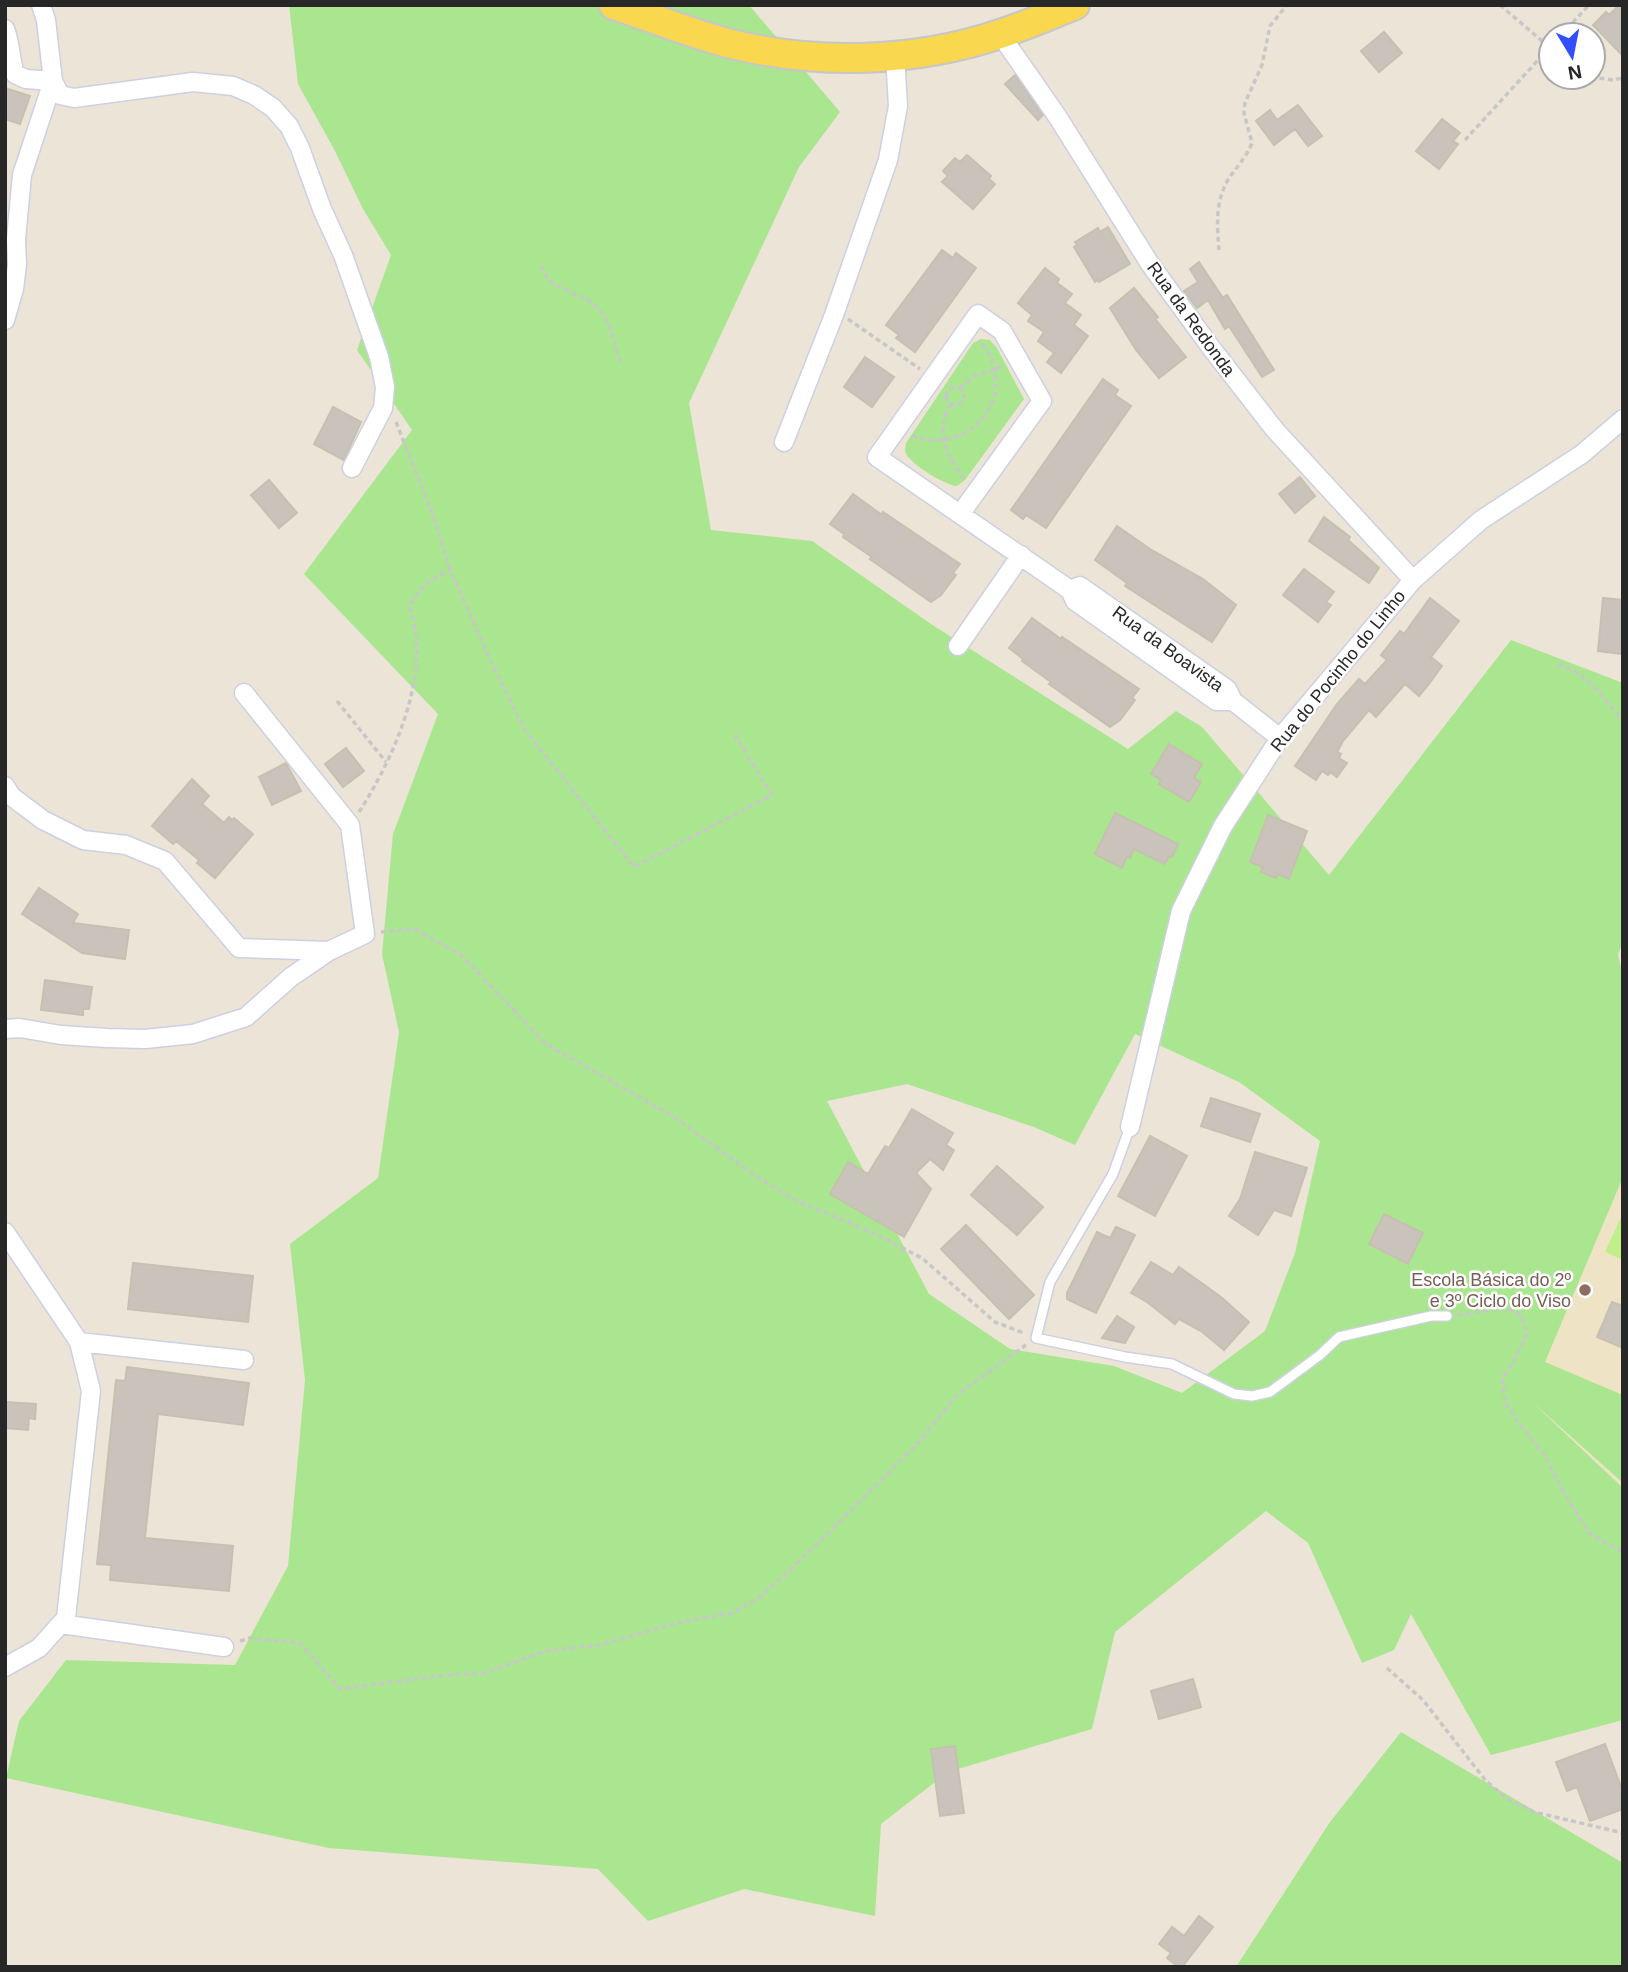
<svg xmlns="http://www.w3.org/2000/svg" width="1628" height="1972" viewBox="0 0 1628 1972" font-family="Arial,sans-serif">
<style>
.education{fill:#efe3c5}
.green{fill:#aae68f;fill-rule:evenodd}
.pitch{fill:#c0ef8a}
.building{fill:#c9c3bb;stroke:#c6c0b1;stroke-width:2}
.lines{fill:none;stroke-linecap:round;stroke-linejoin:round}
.service-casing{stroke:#cdd0e2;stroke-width:12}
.minor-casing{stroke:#cdd0e2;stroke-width:21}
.primary-casing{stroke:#c7c7c7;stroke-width:32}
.path{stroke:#c7c7c7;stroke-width:3.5;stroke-dasharray:5 3.5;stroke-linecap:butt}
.service{stroke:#fff;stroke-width:9}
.minor{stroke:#fff;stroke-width:18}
.primary{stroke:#f9d84f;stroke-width:28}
.education-dot{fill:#8d6e63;stroke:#fff;stroke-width:2.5}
.labels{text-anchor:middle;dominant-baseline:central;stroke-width:5;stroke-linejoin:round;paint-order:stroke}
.street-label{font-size:18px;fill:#272727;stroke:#fff}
.education-label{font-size:18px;fill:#785e54;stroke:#fff;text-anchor:end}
</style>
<rect width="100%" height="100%" fill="#ebe4d7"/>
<path class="education" d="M1623,1101V1488L1512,1382Z"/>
<path class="green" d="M289,5H749L840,112L799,167L689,403L711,530L812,541L931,624L1128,749L1176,711L1202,727L1329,875L1511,640L1623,683V941L1618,955L1623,975V1177L1545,1362L1623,1395V1483L1531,1401L1623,1488V1720L1491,1755L1411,1614L1394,1650L1362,1663L1308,1543L1266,1511L1115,1632L1092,1729L948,1772L881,1824L875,1916L744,1889L648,1921L598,1869L329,1848L6,1778L19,1721L66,1660L235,1665L288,1566L305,1380L290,1244L378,1178L399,1032L382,954L393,834L438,714L304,574L412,430L357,350L391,255L363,209L335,151L298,84ZM1135,1034L1239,1082L1320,1141L1295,1253L1265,1331L1182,1393L1114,1366L1010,1349L929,1294L827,1101L907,1084L1034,1127L1075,1145Z
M981,339L990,340L997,348L1024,399L965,480L957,486C945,485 918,468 909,458C904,454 905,449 906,443L973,343Z
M1401,1732L1623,1863V1967H1236L1330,1822Z"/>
<path class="pitch" d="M1623,1213V1260L1605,1252Z"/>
<path class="building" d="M1619,5H1623V56L1593,25L1606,12L1609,15Z
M1384,32L1402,53L1379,72L1361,51Z
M1015,75L1043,115L1038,120L1005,84Z
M5,88L30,96L20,124L5,119Z
M1298,105L1322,136L1308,146L1295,129L1274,145L1256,121L1270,110L1277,120Z
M1442,119L1460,133L1453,141L1458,144L1439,169L1416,151Z
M967,155L991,176L989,179L995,184L973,209L942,182L948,176L943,171L955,158L960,162Z
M1108,227L1130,264L1099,282L1097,280L1095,282L1074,247L1077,245L1075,242L1098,228L1100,232Z
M942,250L953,258L956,253L976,268L915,352L896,338L899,335L886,325Z
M1199,262L1223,298L1227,295L1274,370L1262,377L1229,326L1225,329L1208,300L1197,308L1184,291L1198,282L1190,269Z
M1045,268L1059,279L1057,283L1072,294L1065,303L1081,315L1074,325L1088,336L1061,373L1047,362L1054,353L1038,341L1044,332L1028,321L1032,315L1018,303Z
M1134,288L1158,317L1155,319L1186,357L1159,378L1136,350L1110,308Z
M865,357L894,377L872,407L844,387Z
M1103,379L1118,390L1115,395L1131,406L1046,528L1026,515L1023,519L1011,510Z
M333,407L361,422L344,460L314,444Z
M1300,477L1315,496L1295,513L1279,494Z
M269,480L297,513L279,528L251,495Z
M853,494L882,515L883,512L960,564L953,573L956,575L941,595L931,602L870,559L872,557L843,537L844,534L830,524Z
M1324,517L1350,537L1348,540L1379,568L1369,583L1309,541Z
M1117,526L1150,549L1203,579L1236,605L1212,642L1125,586L1127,583L1095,560Z
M1304,569L1334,592L1326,602L1331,605L1318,622L1283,595Z
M1430,598L1459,621L1431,657L1442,666L1429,684L1419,696L1405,684L1376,717L1369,710L1343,741L1337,752L1341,754L1339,758L1347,763L1337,777L1330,772L1328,775L1322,771L1316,780L1295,766L1337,704L1359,679L1365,684L1387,660L1381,655L1400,631L1404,634Z
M1603,598L1623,600V654L1598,651Z
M1032,618L1061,639L1062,637L1139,689L1132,698L1135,700L1120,720L1110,727L1049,684L1051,682L1022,661L1023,659L1009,648Z
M1169,744L1202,764L1194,778L1201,782L1189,802L1159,784L1161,780L1151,774Z
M346,748L364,771L343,787L325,764Z
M286,763L301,791L272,805L259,777Z
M192,779L209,796L202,804L224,823L229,817L232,820L234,818L253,834L215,878L197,863L199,860L176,841L173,844L152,826Z
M1115,813L1178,844L1172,857L1169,856L1165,864L1134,849L1130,858L1127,856L1122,868L1095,854Z
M1268,815L1307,831L1289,879L1278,874L1276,878L1261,872L1263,867L1250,862Z
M39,888L78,914L73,923L129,930L125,959L82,953L22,914Z
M45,980L92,987L89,1009H83V1015L41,1010Z
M1211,1098L1260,1114L1250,1142L1201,1126Z
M912,1109L953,1133L946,1145L954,1150L943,1170L930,1159L916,1173L931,1189L904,1237L830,1194L848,1162L868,1174L885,1146L889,1148Z
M1150,1136L1187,1156L1155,1216L1118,1196Z
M1255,1152L1307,1168L1291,1216L1274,1210L1258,1235L1229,1216L1240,1199Z
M997,1166L1043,1207L1017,1235L971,1195Z
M1384,1214L1423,1233L1408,1264L1369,1244Z
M966,1225L1034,1295L1009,1319L941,1249Z
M1116,1227L1135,1235L1096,1313L1067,1299V1293L1097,1232L1110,1238Z
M1151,1262L1173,1275L1179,1267L1221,1297L1249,1322L1224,1350L1201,1331L1179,1319L1175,1324L1147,1302L1131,1293Z
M133,1263L253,1276L248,1322L128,1309Z
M1612,1302L1623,1306V1348L1597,1337Z
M1117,1316L1134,1327L1125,1343L1102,1338Z
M127,1367L249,1383L243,1425L158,1414L145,1538L233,1546L229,1591L110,1580L111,1565L97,1564L116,1380L125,1381Z
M5,1402L36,1404L35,1419L29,1418L28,1430L5,1428Z
M1193,1679L1201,1707L1159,1719L1151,1691Z
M1605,1744L1623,1792V1809L1590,1821L1577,1787L1567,1791L1556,1762Z
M955,1746L964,1813L940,1816L931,1749Z
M1199,1916L1213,1927L1182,1967H1179L1167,1958L1171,1953L1159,1944L1172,1927L1184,1936Z"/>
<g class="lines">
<g class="service-casing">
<path id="service" d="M1130,1127L1113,1174L1050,1282L1036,1338L1125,1357L1172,1364L1234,1394L1252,1396L1270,1392L1320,1355L1339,1337L1431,1316H1447"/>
</g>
<g class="minor-casing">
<path id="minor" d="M5,29C11,44 10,59 15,74L26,79L53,81L60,95L74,98L193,82L233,86L254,95L273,108L289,126L300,148L322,209L343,255L379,357L385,387L383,408L352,468
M1000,34L1057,116L1150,264L1212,349L1275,430L1413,580
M5,320L14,289L17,265L16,239L22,175L53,81L46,20L41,5
M784,442L834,315L888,160L898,106L895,56
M961,513L1042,401L1002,331L978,314L877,457L1070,590L1075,601L1216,701H1233
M1070,590L1080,586L1227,689L1233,701L1280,738
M958,646L1021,555
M5,786L11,796L43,820L83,840L126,845L165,861L239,948L329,951
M5,1029L20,1028L61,1035L107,1038L145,1039L193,1034L246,1017L291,977L329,951L365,934L350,825L244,693
M1130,1127L1181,911L1223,826L1280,738L1413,580L1481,520L1582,454L1623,419
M5,1232L79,1342L91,1391L66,1618L39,1648L5,1667
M79,1342L244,1360
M61,1624L224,1647"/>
</g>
<g class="primary-casing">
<path id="primary" d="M614,5C653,18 692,34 731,44C819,65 914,63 1000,34C1025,26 1050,15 1075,5"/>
</g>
<path class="path" d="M1500,5L1549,47
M1561,35L1589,5
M1591,77L1613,80L1623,78
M1465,140L1551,46
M1219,250C1217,227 1215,201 1228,180C1236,167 1246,158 1252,143L1244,113L1245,103L1262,65L1270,26L1287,5
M541,266L550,282L592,302L602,313L609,325L621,363
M848,319L920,369
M946 396a9 9 0 1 1 18 0a9 9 0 1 1-18 0Z
M960,388L975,376L1004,366
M951,404C934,429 947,458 964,478
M396,422L433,515L450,569
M912,436C972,458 1025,389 979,341
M1558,665C1588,672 1604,699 1623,722
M337,701L386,762
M359,812C389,765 417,705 417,648C417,634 412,618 410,604L424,585L450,569L491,662L525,730L634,867L772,795L735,735
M381,932L414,929L460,954L546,1044L673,1116L754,1175L797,1201L869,1231L922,1258L995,1322L1024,1333
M1458,1315L1505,1308L1521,1315L1527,1333L1515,1359L1502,1379L1505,1402L1517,1421L1544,1454L1564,1493L1590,1534L1623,1552
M240,1641L250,1638L300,1643L340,1689L437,1676L484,1673L545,1651L600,1645L681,1622L732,1613L760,1597L808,1553L917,1444L957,1395L1026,1345
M1387,1668L1423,1700L1486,1781L1507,1799L1534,1812L1623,1833"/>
<use href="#service" class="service"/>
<use href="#minor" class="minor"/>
<use href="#primary" class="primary"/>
</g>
<circle class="education-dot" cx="1585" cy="1290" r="7"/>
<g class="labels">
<g class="street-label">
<text transform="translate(1191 319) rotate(54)">Rua da Redonda</text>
<text transform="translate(1168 649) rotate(36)">Rua da Boavista</text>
<text transform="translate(1338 671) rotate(-51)">Rua do Pocinho do Linho</text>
</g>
<g class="education-label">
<text x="1571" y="1280">Escola Básica do 2º<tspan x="1571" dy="21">e 3º Ciclo do Viso</tspan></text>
</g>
</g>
<rect width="1628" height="1972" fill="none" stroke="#272727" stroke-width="14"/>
<g transform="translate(1572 56) rotate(170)"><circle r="33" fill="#ffffff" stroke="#a9a9a9" stroke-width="2"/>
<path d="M0-5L12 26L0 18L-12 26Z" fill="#314fff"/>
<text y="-10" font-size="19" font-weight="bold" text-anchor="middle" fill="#272727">N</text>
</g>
</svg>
